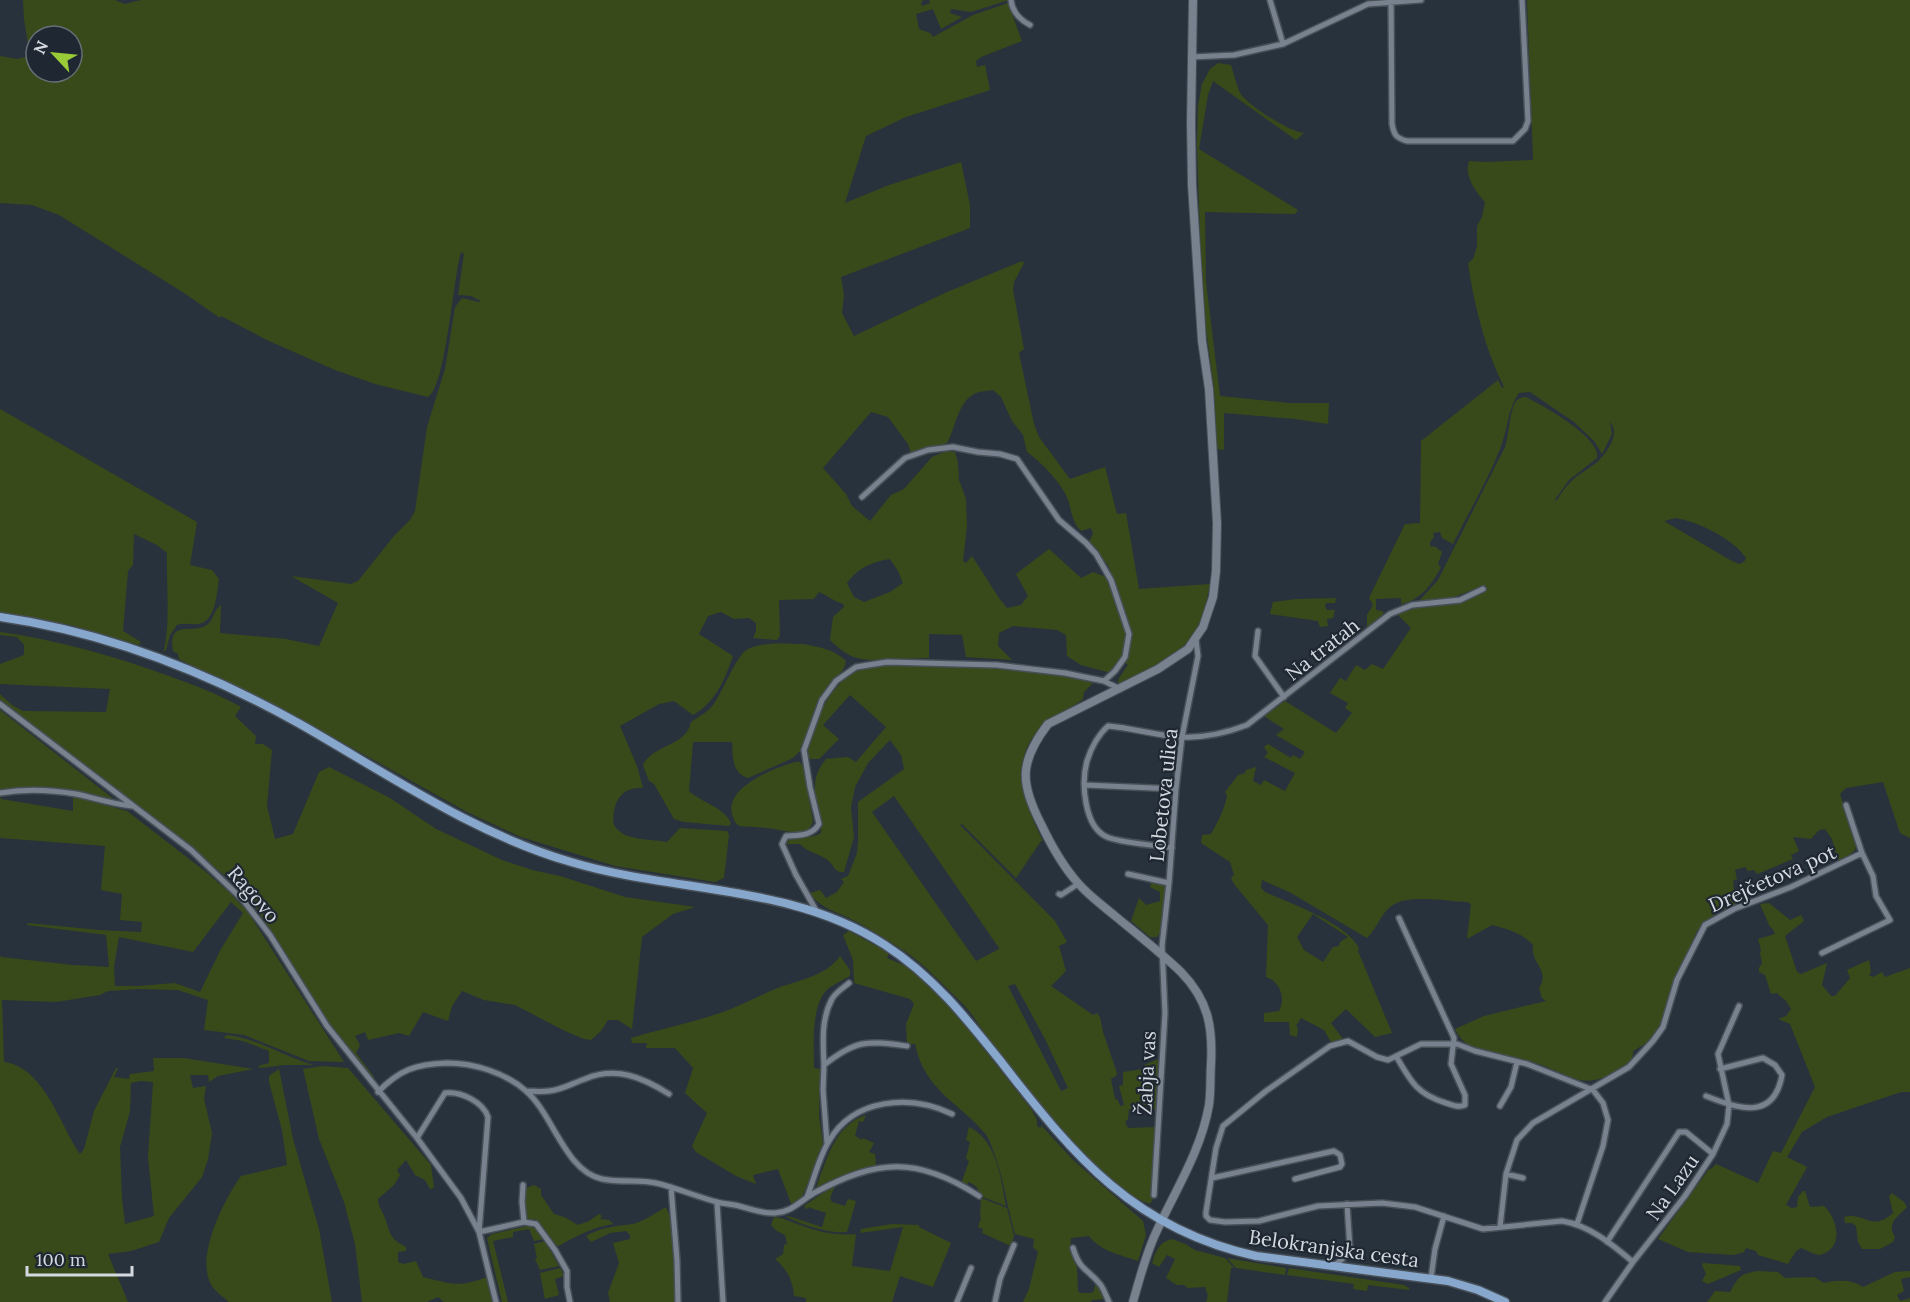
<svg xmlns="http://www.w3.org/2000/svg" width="1910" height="1302" viewBox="0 0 1910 1302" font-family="Lora,serif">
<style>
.green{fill:#384a19;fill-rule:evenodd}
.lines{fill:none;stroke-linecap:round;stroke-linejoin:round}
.minor-casing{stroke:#474f58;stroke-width:8}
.secondary-casing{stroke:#474f58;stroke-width:10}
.primary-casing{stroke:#474f58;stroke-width:11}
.minor{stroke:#77828e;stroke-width:5}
.secondary{stroke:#77828e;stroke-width:8}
.primary{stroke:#87a8cc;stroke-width:8}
.labels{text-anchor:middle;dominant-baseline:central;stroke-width:4.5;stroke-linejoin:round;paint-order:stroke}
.street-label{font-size:20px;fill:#d3d9df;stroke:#1f2832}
</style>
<rect width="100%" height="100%" fill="#28323c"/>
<path class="green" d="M23,0H115L125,4L141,0H923L921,3L922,6L930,3L929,0H1009L971,12L951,9L950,13L962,17L941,29L933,9L916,14L919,29L930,33L933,37L973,15L1008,3L1022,41L981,57L976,61L977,67L985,65L990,90L906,117L866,136L845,203L889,185L961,162L970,205V228L841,277L844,295L842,313L854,336L947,292L1022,261L1024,263L1014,282L1013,290L1024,349L1019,353L1034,424L1039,437L1070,479L1105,467L1117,514L1126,513L1139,589L1210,584C1199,649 1176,656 1122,684L1118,683L1119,678L1128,665L1122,660L1111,673L1081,665L1067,656L1066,635L1057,630L1013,626L999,633L998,646L1012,660L966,657L962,635L929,634V658L870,660C852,659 842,652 830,640L833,617L844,607L843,604C834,601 828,596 819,592L814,599L779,600L780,636L777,640L753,638L756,631V623L749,618L734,619L721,612L708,616L699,634L733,656C725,679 716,702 693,715L674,701L659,704L620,726L637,766L643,788C626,787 617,795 614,811C613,818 612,824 617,829C628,841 652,839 667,842L680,828L727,831L729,835L724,878L715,882L615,866L521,837L467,812L295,716L179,659L178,654L173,651C167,617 195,636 208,624C214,619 214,609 221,605L220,633L286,639L319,646L338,603L291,576L351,584L358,581L394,536L410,520L415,511L427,427L445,369L455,307L462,298L479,302L481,301L471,296L458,295L464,254L461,252C453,278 446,387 428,397L375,384L335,370L269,341L221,316L220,318L184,293L59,215L32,205L0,203V56L17,59L30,56L24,19ZM36,36H72V72H36ZM993,390L1001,397L1012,421L1023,435L1027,452C1041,462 1062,483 1068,500C1072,512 1072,522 1081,531L1091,528L1093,533L1089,542L1108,565L1114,580L1093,572L1081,578L1049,549L1016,574L1028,596L1021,605L1007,608L999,598L972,556L966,563L963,561L967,526L966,499L959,480L958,463L955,452L947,451L932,457L904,489L891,495L870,521L852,506L846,494L823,468L871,412L888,417L908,444L911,453L947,443C956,427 957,404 974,394C979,391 987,391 993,390ZM890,559L898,571L903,583L890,592L864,602L854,597L847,583C858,568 871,562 890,559Z
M1527,0H1910V838L1900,833L1883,782L1846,788L1840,794L1856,846L1855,850L1846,858L1838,861L1832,839L1825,829L1819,830L1811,839L1793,837L1799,851L1791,855L1793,859L1757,874L1754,870L1748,871L1745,867L1735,870L1737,879L1733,881L1736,904L1719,911L1704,923L1697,931L1676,979L1662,1027L1652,1040L1633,1051C1633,1061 1630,1064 1622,1069C1580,1092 1575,1076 1536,1063C1509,1055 1468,1058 1455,1029L1484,1016L1546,1001L1542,998L1539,988C1551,969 1530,964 1533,945C1524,934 1505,928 1492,925L1467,939L1471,904L1467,902C1449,901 1407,894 1393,905C1381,912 1377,929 1367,938L1291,893L1262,880L1261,888L1265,892C1291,904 1345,922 1359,948L1358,951L1392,1033L1375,1037L1346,1009L1331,1023L1343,1039L1332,1044L1324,1030L1301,1018L1296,1026L1298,1028L1297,1037L1290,1035L1289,1022H1264V1013L1279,1011C1286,999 1280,981 1266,977L1268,925L1234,884L1231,878L1234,875L1230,862L1201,843L1202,835L1211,834C1218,821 1225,809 1227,795L1225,792L1238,775L1245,773L1246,770L1256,767L1253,781L1261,785L1264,780L1285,791L1295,773L1264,757L1268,753L1264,747L1268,744L1291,758L1293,755L1300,759L1305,752L1276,735L1284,729L1264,716L1285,701L1336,733L1352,713L1345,708L1348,703L1330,693L1340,678L1346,681L1356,665L1365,670L1372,664L1383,669L1411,628L1397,614L1419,607L1461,603L1483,593L1480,587L1446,600L1418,602L1438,580L1505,447C1509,436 1510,406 1517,400C1519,398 1523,397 1526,397C1542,405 1602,438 1597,458L1569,480L1554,501L1558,499C1562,491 1569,483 1576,477C1582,472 1590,468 1596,463C1607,454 1621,433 1610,422L1612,434L1602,454L1594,441L1574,422L1530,392L1519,393C1507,410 1508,430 1500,449C1487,482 1468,513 1453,544L1442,538L1440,532L1433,533L1434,537L1430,542V546L1436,547L1442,552L1438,564L1441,567C1433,583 1420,601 1401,604V598L1376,599V610L1383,611V618L1366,632L1361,630L1367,628V615L1373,605L1369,598L1405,524L1420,523L1421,441L1498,380L1502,388L1504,387C1485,349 1474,305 1468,263L1473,259L1477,246V226L1482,217L1485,202C1475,191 1464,176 1469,161L1486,162L1533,160ZM1675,518C1697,521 1734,539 1746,558L1744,562L1739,564L1730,560L1664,521ZM1313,914L1348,937L1340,942L1339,946L1333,947L1323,962L1304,950L1297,937Z
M1218,63L1231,65C1234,74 1236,84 1240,93C1247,105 1290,132 1304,133L1296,140L1213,81L1208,95L1199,149L1298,210L1295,214L1205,212L1206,282L1220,396L1290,403H1329L1328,424L1295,419L1224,413V450L1217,449L1214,390L1202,297L1197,144L1198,106L1202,84L1210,69Z
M0,409L197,522L190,565L212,570L219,579C217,591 216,618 202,623C194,626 185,622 177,625L170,635L166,650L163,652C171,630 166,579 167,553L157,545L134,534L133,565L128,571L123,631L141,642L139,645L71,625L0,612Z
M1336,598L1335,603H1326L1325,606L1327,610H1335L1333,618L1327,619L1328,626L1320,627L1318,621L1270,614L1273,602L1296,599Z
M0,632C58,640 114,656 169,676C194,685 218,694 241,707L235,716L256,736L255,744H263L272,750L267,806L275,839L293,834L319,772L329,767L390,798L436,829L502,860L532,870L560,876L625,897L695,907L673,914L642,937L632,1029L618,1020H608L601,1031L591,1040L584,1039L565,1031L515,1005L484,1000L462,991L452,1006L448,1021L423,1012L409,1036L399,1033L368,1040L365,1032L355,1036L360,1045L356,1053L374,1077L375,1083L320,1016L258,911L242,889L0,700V694L12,705L23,711L106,712L110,689L0,684V664L24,655V645L17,637L0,635Z
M804,644C819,647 836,650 846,661C844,674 834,677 827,687C812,706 810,730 800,751L793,758L748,778C731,772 733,757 732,742H693L689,791C702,803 724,807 731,823L729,826L684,822L674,819L654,784L649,781L643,765C653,744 686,747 691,722C699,716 707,713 713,705C723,692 736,655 748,649C764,641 787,644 804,644Z
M898,665C964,665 1028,665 1093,683L1084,692L1083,699C1072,708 1058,712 1047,722C1006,756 1023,801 1043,841H1041L1016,878L962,824L960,825L1055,921L1067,942L1059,946L1066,971L1051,986L1093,1015L1097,1013L1100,1017L1103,1032L1117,1073L1116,1076L1111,1079L1115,1099L1118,1100L1120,1106L1124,1105L1119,1086L1123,1085V1072L1143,1069L1144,1065L1158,1059L1157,1110L1129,1109L1128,1119L1125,1122L1128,1128L1156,1127L1153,1199L1150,1204C1095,1185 1024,1088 989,1040C980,1027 972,1012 959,1000C943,985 928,968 909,954C892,943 873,930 855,921C839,912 820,909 810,893L820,890L826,898L837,892L844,882L841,879L848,876L857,853L858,842V802L904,769L901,755L890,740L868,763L855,787L851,807L854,837L844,872C833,873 834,863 826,859C817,853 807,852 800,844H786L790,839L815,836L821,833C823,803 803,788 826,759L848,757L856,762L886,727L850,695L823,725L839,739L819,759H810C799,738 835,679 857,670C869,664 885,665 898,665ZM894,796L999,948V949L976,961L872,812ZM1015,984L1045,1039L1068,1088L1061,1091L1008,986Z
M0,710L115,800L113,802L79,793L0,791Z
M795,762H800L803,767L813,821C809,837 791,832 779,830C766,827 752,827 739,826C734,822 734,819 732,814C725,787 774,768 795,762Z
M0,795L1,799L73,811V796L127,811L206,872L231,894L248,912L344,1062L309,1061L244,1035L204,1030L208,1000L178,990L138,989L108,991L100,995L56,1002L2,1000L4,1062C44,1067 60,1125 80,1154L84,1149L94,1111L116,1068H118L114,1077L129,1079L130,1074L154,1071L153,1058H184L253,1069L218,1076L209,1082L208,1075H190L193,1088L206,1086L204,1099L212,1133L208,1159L202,1177L169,1218L159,1242L131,1251L108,1254L128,1302H0V955L1,957L73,965L109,967L106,935L27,925L28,923L99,930L141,932L142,922L120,920L122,894L101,890L105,846L0,838ZM231,902L243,913L221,949L200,992L175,983L138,986H115L114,967L119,937L193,952ZM140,1081L153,1082L148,1157L154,1216L125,1224L122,1198L120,1147L130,1111L131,1083Z
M1152,880L1165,884L1162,930L1157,937H1150L1131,921L1139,898L1146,905L1160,901V892L1150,887Z
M1769,903L1790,920L1801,915L1804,921L1785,936L1797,972L1801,974L1827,963L1822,985L1831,996H1835L1850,978L1847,970L1869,960L1871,972L1869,975L1873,977L1882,972L1885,977L1910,968V1092H1901L1827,1117L1802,1132L1787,1157L1807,1167L1786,1205L1792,1208L1797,1207L1798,1197L1803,1191H1805L1810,1207L1824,1206C1836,1217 1845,1245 1823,1254C1817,1257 1807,1250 1801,1248L1796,1251L1788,1264L1758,1255L1756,1251L1746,1248L1744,1252L1734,1255L1688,1252L1658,1239L1709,1169H1711L1716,1164L1758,1183L1773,1151L1781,1153L1815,1087L1790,1024L1778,1019L1786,1016L1791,1009L1786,1001L1777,993L1771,994L1765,975L1759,972V968L1762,963L1760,953L1761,950L1758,939L1775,934L1772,928L1770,927L1760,904Z
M849,931L889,953L887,958L908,967L940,997L971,1033L1031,1109L1037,1120V1126L1041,1128V1125L1073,1160L1143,1221L1146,1235L1138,1261C1121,1255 1100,1251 1089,1236L1071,1238L1070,1250L1077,1267L1078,1291L1080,1293H1091L1094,1291L1096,1281L1103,1292L1105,1299L1092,1300L1091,1302H1023L1029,1289L1038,1252L1033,1247L1034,1239L1015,1234C1007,1207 1004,1179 994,1153C992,1148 990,1141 987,1136C961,1103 925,1092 915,1044H907L906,1024L914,1004L910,999L854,983L853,960L843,935Z
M840,956L850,970V976C843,980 835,984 829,988C810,1003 814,1047 814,1068L820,1069L819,1116L823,1143L822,1149L802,1197L792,1206L778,1169L753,1175L756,1184L736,1176L696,1152L692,1146L707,1113L685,1093L693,1068L675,1048H646L647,1043H632L631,1038C661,1029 691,1023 720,1013C741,1006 760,995 780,987C801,980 827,975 840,956Z
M226,1035C258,1038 284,1057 314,1065H284L260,1068L258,1066L269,1063V1051L243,1041L224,1038Z
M322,1066L348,1068L431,1165L434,1188L430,1189L425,1180L415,1175L406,1160L397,1170L400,1175L394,1185L378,1199C378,1207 384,1213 386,1221C391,1236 391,1239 406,1247V1251L398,1252V1262L403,1264L416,1261L423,1277C452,1284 458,1288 487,1277L492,1302H444L438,1297L427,1302H362L355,1244L344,1202L319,1139L303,1069Z
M279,1069L293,1139L319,1229L332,1302H229C223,1297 216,1292 212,1286C194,1258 224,1200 241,1176L287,1165L282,1130L269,1082V1076Z
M866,1115L863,1122L859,1121L855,1136L862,1140L863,1138L874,1143L869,1152L875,1154L876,1166L846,1174L816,1188C827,1159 834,1126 866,1115Z
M969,1127C997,1140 1001,1179 1006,1206L980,1196L977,1187L969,1182L965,1186L961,1184L969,1161L966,1158L970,1142L966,1140Z
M836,1184L830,1198L832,1202L845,1206L848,1199L856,1201L847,1232C831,1234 801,1225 787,1217L788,1216L822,1227L826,1213L808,1207L806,1210L804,1206Z
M534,1185L541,1189V1195L554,1214L564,1217L578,1225L589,1221L599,1214L602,1216L600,1219L609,1220L613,1224C593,1227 576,1236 559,1246L556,1245L537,1220L525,1218L524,1199L526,1188Z
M1892,1193L1904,1202L1907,1207C1898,1217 1886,1222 1895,1237L1893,1242L1880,1249H1862L1858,1242L1856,1226L1852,1223H1845L1844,1217C1865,1211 1871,1233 1893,1213L1889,1196Z
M981,1198L1007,1208L1014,1236L1011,1246L982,1233L983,1229L978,1227L981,1218L980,1216Z
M664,1208H666C679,1228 675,1278 674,1302H610L608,1293L619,1263L613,1243L630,1239V1235L626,1231L610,1233L591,1242L586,1236C602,1227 616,1226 633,1224C642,1222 656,1213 664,1208Z
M774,1217C784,1218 791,1222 800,1225C819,1232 836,1236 856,1234L852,1266L890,1271L903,1227L860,1233L861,1229L892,1224L919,1225V1227L951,1243L933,1287L900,1276L892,1302H806V1298L794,1296C793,1281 787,1269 775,1259L783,1254L784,1245L787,1244L785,1235L777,1231L771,1225Z
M528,1226L537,1229L544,1239L534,1241L529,1229L513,1232V1237L493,1241L508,1302H502L487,1238L492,1234Z
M1172,1239L1185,1244L1195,1250L1225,1258L1234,1268H1231L1227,1302H1206L1208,1296L1205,1287L1188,1288L1184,1285H1177L1166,1278L1175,1259L1167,1255L1159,1267L1152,1263C1156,1251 1159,1242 1172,1239Z
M545,1241L559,1266L540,1270L535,1259L537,1258L534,1244Z
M1227,1258L1286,1268L1285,1275L1236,1268Z
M1703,1263L1740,1266L1741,1270L1708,1284L1702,1281L1706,1274L1702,1265Z
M560,1268L564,1276L555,1279L559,1295L545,1299L540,1273Z
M1289,1268L1404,1285L1409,1288V1290L1368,1285L1367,1291L1353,1289L1354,1284L1287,1275Z
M1758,1271L1778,1272L1785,1278L1814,1277L1824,1283C1837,1280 1851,1279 1863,1287L1895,1272L1910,1271V1277L1901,1279L1904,1291L1897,1295L1900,1301L1910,1298V1302H1707L1715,1291L1730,1292C1739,1276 1740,1274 1758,1271Z"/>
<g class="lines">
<g class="minor-casing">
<path id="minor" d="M1011,0C1012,11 1020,20 1030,25
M1391,0L1392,124C1394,135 1396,138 1407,141H1513L1525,129L1528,121L1522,0
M1283,44L1368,4L1421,0
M1191,57L1234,55L1283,44L1270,0
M862,497L905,458L928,450L953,447L978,452L1000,454L1017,459L1059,520L1086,543L1096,554L1111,580L1129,634L1125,657L1115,671L1104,681
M1258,631L1255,656L1284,697
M0,704L191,850L243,900L270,935L327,1026L417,1138L461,1198L479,1232L496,1302
M1085,785L1176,789
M0,793C23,789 52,790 76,794C95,798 112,804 132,806
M1172,848C1156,845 1121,843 1107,837C1084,827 1081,783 1087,761C1091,748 1099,734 1108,726C1133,728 1158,736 1182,737C1204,738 1226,733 1247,725L1390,614L1412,605L1460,600L1483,589
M1128,874L1169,883
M1059,894L1061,895L1078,884
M817,912L796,875L782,844L786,836C799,835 812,836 819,824L810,787L804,750L822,700L836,681L856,667L887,662L997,665L1065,673L1104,681L1120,689
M1822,953L1890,920L1876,896L1873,876L1862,853L1846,805
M1396,1056C1411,1082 1417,1094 1446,1103C1453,1105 1458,1108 1465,1105V1095L1451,1064L1454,1038L1399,918
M824,1065C823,1043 821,1019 832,999C835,993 843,988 849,983
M526,1091C534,1091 542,1092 549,1091C562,1090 573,1083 585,1079C616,1066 642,1077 669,1094
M378,1092C399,1070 416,1064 447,1063C474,1063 506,1073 526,1091C553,1114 565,1171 602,1179C621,1183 641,1179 660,1184C679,1189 698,1197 717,1202C724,1204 732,1204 739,1206C750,1209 763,1214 775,1213C792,1212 800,1201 814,1193C877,1159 917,1156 979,1196
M1706,1096C1738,1109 1774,1121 1782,1075L1775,1065L1763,1058L1720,1069
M1500,1106L1511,1087L1517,1062
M417,1138L445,1093C461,1091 483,1102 488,1117L479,1232L524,1222L536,1224L555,1250L567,1271V1287L570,1302
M827,1143L823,1090L824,1065C857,1039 867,1041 907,1046
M1506,1174L1523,1178
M1212,1178L1334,1151L1340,1155L1342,1164L1340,1167L1295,1179
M523,1185L522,1202L524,1222
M671,1187L677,1260L678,1302
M1154,1195L1165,1013L1162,946L1169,883L1176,789L1182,737L1198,656L1196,640
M807,1197C814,1179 819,1157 829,1141C854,1098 910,1094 952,1114
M717,1202L723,1302
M1577,1224L1603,1146L1608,1120L1603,1103L1593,1090L1527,1064L1475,1051L1457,1044H1421L1388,1060L1377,1057L1348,1041L1330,1046L1266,1091L1223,1126L1216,1148L1206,1212V1216L1210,1220L1225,1222L1259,1221L1318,1206L1382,1203L1415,1207L1483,1229L1562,1221C1589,1225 1613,1245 1633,1262
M1500,1227L1506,1174L1517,1140L1533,1123L1629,1067L1653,1041L1663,1027L1677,980L1705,925L1734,909L1791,887L1862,853
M1607,1242L1679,1132H1686L1713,1154
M1073,1248C1080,1271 1087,1268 1100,1284C1104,1289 1106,1296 1109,1302
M1334,1266L1348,1254L1350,1249L1347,1204
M1431,1278L1435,1249L1444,1216
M957,1302L971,1268
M995,1302L1000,1279L1014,1245
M1605,1302L1633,1262L1685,1196L1713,1154L1727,1124L1729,1105L1718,1054L1739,1006"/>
</g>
<g class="secondary-casing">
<path id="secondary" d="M1133,1302C1139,1280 1145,1258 1154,1237C1173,1194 1201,1152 1209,1105C1211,1092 1210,1078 1211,1064C1213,1026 1208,1000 1181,972C1160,952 1137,934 1115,916C1102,905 1088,895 1077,882C1062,865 1051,845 1041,824C1020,783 1019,762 1048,724L1158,669L1188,649L1203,627L1213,597L1216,571L1217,523L1209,389L1202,341L1192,185L1191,123L1193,0"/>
</g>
<g class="primary-casing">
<path id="primary" d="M0,617C105,632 207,672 300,724C388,774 472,833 571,862C674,893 793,884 885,945C933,976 967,1019 1002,1063C1075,1157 1134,1229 1256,1256L1448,1281L1478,1290L1505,1302"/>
</g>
<use href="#minor" class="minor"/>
<use href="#secondary" class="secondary"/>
<use href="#primary" class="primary"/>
</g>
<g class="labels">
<g class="street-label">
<text transform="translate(1322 649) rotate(-38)">Na tratah</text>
<text transform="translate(1163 795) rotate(-84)">Lobetova ulica</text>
<text transform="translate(1772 878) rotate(-24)">Drejčetova pot</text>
<text transform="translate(254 894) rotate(49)">Ragovo</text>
<text transform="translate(1146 1073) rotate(-87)">Žabja vas</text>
<text transform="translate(1672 1187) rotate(-55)">Na Lazu</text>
<text transform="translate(1334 1248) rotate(8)">Belokranjska cesta</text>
</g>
</g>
<g transform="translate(54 54) rotate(296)"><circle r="28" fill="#1f2832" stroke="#676f77" stroke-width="1.5"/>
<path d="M0-4.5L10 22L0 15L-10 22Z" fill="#98cb37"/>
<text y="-9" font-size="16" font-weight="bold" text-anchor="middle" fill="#d3d9df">N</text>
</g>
<path d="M27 1266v9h105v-9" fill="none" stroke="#d3d9df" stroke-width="3"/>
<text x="36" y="1266" font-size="18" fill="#d3d9df" stroke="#1f2832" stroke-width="4.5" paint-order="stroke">100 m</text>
</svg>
